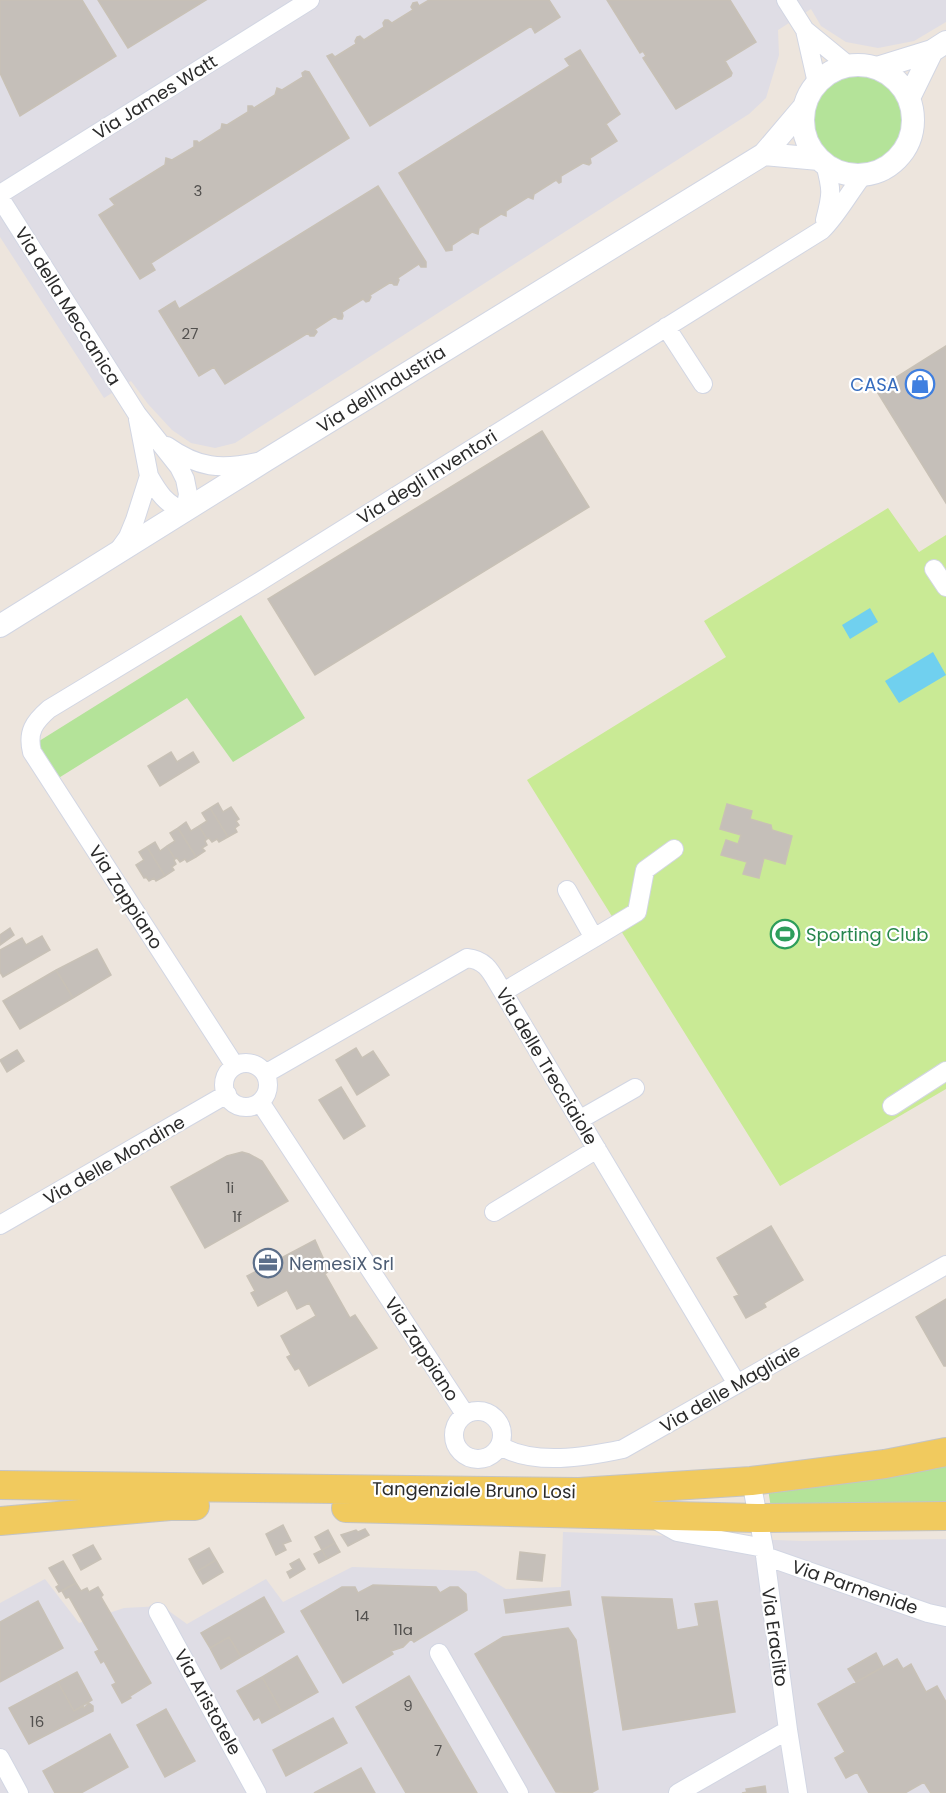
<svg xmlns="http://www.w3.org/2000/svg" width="946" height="1793" viewBox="0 0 946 1793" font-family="Poppins,sans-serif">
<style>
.industrial{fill:#dfdde5}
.green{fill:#b4e399}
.pitch{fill:#c9ea95}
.water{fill:#70d0ef}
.building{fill:#c5bfb9;stroke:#c8c1b6;stroke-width:1.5}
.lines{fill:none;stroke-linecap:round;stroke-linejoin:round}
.minor-casing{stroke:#d2d6e3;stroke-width:20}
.tertiary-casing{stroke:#d2d6e3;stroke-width:24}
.primary-casing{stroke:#c4c4c4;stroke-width:30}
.minor{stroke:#fff;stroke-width:18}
.tertiary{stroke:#fff;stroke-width:22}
.primary{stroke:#f1ca5e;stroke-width:28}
.labels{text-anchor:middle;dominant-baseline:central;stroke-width:4.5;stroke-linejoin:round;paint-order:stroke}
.number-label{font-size:15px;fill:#52504e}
.street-label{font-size:18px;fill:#2b2b2b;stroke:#fff}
.shop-label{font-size:18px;fill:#366cbe;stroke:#fff;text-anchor:end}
.leisure-label{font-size:18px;fill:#27864d;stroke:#fff;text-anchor:start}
.service-label{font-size:18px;fill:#4e5e75;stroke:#fff;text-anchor:start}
</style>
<rect width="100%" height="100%" fill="#ede5dd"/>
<path class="industrial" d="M0,0H946V22L914,41L878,48L846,42L821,26L811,9L778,30L779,55L766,98L749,114L235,443L215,448L191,443L172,430L148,404L131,381L104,398L0,237Z
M563,1532L803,1541L946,1539V1793H0V1603L45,1579L79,1623L124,1608L162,1606L187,1624L266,1579L283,1602L352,1567L476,1571L506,1589L561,1587Z"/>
<path class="green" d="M812 120a45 45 0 1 1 90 0a45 45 0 1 1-90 0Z
M241,615L305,718L233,762L187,698L57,779L36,743Z
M946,1463V1509L771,1508L768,1489Z"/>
<path class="pitch" d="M888,508L919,552L946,535V1089L780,1186L527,780L726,657L704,621Z"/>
<path class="water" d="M870,608L878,622L850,639L842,625Z
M933,652L946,675L899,703L885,681Z"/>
<path class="building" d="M0,0H82L116,56L20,116L0,73Z
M98,0H206L128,48Z
M429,0H549L560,17L535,33L531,26L370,126L327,56L332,54L335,57L356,44L355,41L357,37L360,36L364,40L384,27L383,23L385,20H388L392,23L413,10L411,7L413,3L417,2L419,6Z
M607,0H730L756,42L725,61L732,73L731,76L676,109L643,58L646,56L643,51L640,53Z
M580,50L620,114L606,124L617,141L590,158L591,163L589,165L583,163L561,176V182L559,183L556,180L534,194L533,199L528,197L506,211V216L501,214L479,228L478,234L472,232L452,245V250L446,251L399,173L570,66L565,59Z
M305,71L309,72L349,138L151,263L155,270L140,279L99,215L115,205L110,199L165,165L166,158L172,160L194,147V141H197L199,143L221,129L222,124L227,125L248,112V106H252L254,108L275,95L277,88L282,90L303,77L302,73Z
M378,186L426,262V267H421L419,264L398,278L399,280L397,285H394L391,282L370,295L371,297L369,301L366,302L363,299L342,312L343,316L342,319H338L335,316L315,329L317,332L314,336H310L308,333L225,384L214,367L199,376L159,311L175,301L179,309Z
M946,346V503L876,390Z
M542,431L589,507L315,675L268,599Z
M171,752L177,762L193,752L199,762L160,786L148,766Z
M218,803L223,812L231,807L239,819L236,821L239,825L235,828L237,832L228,837L210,808Z
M727,804L752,811L750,819L771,825L772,830L792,836L785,864L764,858L759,878L743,874L747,862L721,855L726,840L738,844L741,835L720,829Z
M210,808L228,837L219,842L217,839L212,842L209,838L207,839L199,826L207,821L202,813Z
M186,822L191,831L199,826L207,839L205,841L207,845L202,848L205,851L196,857L178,828Z
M178,828L196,857L187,862L185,859L180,862L177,858L175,859L167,846L175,841L170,833Z
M155,842L160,851L167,846L175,859L174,860L176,864L172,867L174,870L165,876L147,847Z
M147,847L165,876L156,881L154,878L149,881L146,877L144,878L136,865L144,860L139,852Z
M10,928L14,935L0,945V935Z
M42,936L50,950L3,977L0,972V950L22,938L26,945Z
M97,949L111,975L73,998L56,970Z
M56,970L73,998L20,1029L3,1001Z
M356,1048L362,1058L373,1051L389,1075L357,1095L336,1060Z
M17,1050L24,1061L7,1072L0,1060Z
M341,1087L365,1126L344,1139L319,1100Z
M242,1152L249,1154L262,1161L288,1201L205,1248L171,1187L227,1156Z
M771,1226L803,1280L764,1303L766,1307L746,1318L734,1297L739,1295L717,1258Z
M315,1240L329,1271L325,1274L350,1318L355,1315L377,1348L309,1386L299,1368L295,1370L287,1357L291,1355L281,1336L316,1316L309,1303L297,1309L287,1290L258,1306L251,1293L255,1291L247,1276Z
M946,1299V1366H944L916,1317Z
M283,1525L291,1541L283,1544L286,1550L276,1555L266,1534Z
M365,1529L369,1535L348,1546L341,1535L356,1530L358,1532Z
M328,1530L335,1543L322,1550L315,1537Z
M335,1543L340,1552L327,1559L322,1550Z
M93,1545L101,1559L81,1570L73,1555Z
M209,1548L216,1560L196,1572L189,1559Z
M322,1550L327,1559L319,1563L314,1554Z
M520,1552L545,1555L542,1581L517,1579Z
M299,1559L305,1569L290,1578L287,1572L293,1569L290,1564Z
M216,1560L223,1572L203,1584L196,1572Z
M63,1561L76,1583L59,1592L56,1587L59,1585L49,1568Z
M76,1583L81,1591L87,1588L89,1592L98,1587L103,1595L101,1597L151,1683L130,1696L131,1698L122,1703L112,1685L116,1683L104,1661L101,1663L95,1652L99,1650L69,1597L66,1598L62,1591Z
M373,1585L436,1587L440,1593L450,1587H458L466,1594L467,1610L414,1642L411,1639L403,1647L391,1651L393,1654L343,1683L301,1611L342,1587H355L358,1593Z
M569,1591L571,1605L506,1613L504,1600Z
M264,1597L284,1632L241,1657L229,1637L210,1648L201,1633Z
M602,1597L672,1599L677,1630L699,1626L695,1604L717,1601L735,1712L623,1730Z
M38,1601L63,1648L0,1682V1622Z
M568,1628L576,1640L598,1789L591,1793L556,1792L475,1654L503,1637Z
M229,1637L241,1657L221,1669L210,1648Z
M876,1653L883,1667L856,1682L848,1669Z
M297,1656L318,1692L282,1712L262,1677Z
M897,1659L903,1669L911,1664L926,1692L937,1686L946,1702V1793H931L924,1782L905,1793H869L857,1772L846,1778L835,1758L845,1752L818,1704Z
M77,1672L92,1700L74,1711L58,1682Z
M409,1676L477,1793H406L356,1707Z
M262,1677L282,1712L262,1723L259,1717L254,1720L237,1691Z
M58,1682L74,1711L83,1706L84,1708L89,1703L93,1706V1711L29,1744L9,1708Z
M166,1709L195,1761L165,1777L137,1725Z
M333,1718L347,1743L286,1776L273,1750Z
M110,1734L128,1767L81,1793H55L43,1771Z
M361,1768L375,1793H314Z
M765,1786L766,1793H742L747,1792L746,1789Z"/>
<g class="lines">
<g class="minor-casing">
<path id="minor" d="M786,0L805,30L817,83
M805,30L849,66
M825,164C832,190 832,194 825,220
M0,194L310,0
M0,198L137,414L179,467L185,479L188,494L185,511C166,505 158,492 149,476
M666,327L703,384
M167,446C198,468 221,470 257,462
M118,551L128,537L135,520L149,476L138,419
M934,569L946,587
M594,938L637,912L645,870L674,849
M503,992L594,938L567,890
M224 1085a22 22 0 1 1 44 0a22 22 0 1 1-44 0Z
M235,1066L32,752C27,732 34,722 49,709L254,585L822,230C838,214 849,193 863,175
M265,1074L467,958C488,960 492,975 503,992L737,1384
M260,1102L465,1414
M892,1106L946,1071
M579,1120L635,1088
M494,1212L597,1149
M0,1225L227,1094
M454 1435a24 24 0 1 1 48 0a24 24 0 1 1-48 0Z
M500,1446C535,1466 585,1457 623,1449L946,1265
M751,1481L764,1548L788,1730L798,1793
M652,1518L677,1532L764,1548
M765,1556L928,1613L946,1617
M158,1612L257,1793
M439,1653L519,1793
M0,1758L19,1793
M678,1793L788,1730"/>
</g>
<g class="tertiary-casing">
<path id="tertiary" d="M803 120a55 55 0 1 1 110 0a55 55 0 1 1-110 0Z
M877,68L932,51L946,42
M909,98L932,51
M764,154L819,159
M0,626L266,460L764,154L804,107"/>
</g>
<g class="primary-casing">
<path id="primary" d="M0,1485L579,1492L751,1481L885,1464L946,1452
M346,1508L757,1518L946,1516
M0,1521L170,1506H195"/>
</g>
<use href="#minor" class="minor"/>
<use href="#tertiary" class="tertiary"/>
<use href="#primary" class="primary"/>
</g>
<defs>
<g id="shop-ring" transform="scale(1.5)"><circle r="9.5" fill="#fff" stroke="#3f7fe0" stroke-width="1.5"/><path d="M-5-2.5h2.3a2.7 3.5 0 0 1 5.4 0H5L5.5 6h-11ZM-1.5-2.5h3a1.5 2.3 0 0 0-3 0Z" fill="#3f7fe0"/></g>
<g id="stadium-ring" transform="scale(1.5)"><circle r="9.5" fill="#fff" stroke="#2e9e5b" stroke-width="1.5"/><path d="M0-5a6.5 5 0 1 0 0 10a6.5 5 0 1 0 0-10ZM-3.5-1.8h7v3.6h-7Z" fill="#2e9e5b"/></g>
<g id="office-ring" transform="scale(1.5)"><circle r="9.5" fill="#fff" stroke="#5c6f8a" stroke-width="1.5"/><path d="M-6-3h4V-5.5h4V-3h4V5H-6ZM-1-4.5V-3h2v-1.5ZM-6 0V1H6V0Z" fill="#5c6f8a"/></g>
</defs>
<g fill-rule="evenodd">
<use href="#shop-ring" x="920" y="384"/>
<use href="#stadium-ring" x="785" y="934"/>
<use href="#office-ring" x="268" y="1263"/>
</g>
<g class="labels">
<g class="number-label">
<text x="198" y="190">3</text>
<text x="190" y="333">27</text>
<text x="230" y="1187">1i</text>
<text x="237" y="1216">1f</text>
<text x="362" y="1615">14</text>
<text x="403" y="1629">11a</text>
<text x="408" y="1705">9</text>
<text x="37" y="1721">16</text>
<text x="438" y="1750">7</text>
</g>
<g class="street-label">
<text transform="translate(155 97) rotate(-32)">Via James Watt</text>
<text transform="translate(68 306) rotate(58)">Via della Meccanica</text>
<text transform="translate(381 389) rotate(-32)">Via dell'Industria</text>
<text transform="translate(427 477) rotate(-32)">Via degli Inventori</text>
<text transform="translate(126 897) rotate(57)">Via Zappiano</text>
<text transform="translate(547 1066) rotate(59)">Via delle Trecciaiole</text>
<text transform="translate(114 1160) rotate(-30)">Via delle Mondine</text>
<text transform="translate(422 1349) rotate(57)">Via Zappiano</text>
<text transform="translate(730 1388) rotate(-30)">Via delle Magliaie</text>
<text transform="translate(474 1490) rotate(1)">Tangenziale Bruno Losi</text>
<text transform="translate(855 1587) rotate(19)">Via Parmenide</text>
<text transform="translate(775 1637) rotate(82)">Via Eraclito</text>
<text transform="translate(208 1702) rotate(61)">Via Aristotele</text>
</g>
<g class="shop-label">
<text x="899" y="384">CASA</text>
</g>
<g class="leisure-label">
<text x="806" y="934">Sporting Club</text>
</g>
<g class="service-label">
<text x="289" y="1263">NemesiX Srl</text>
</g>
</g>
</svg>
